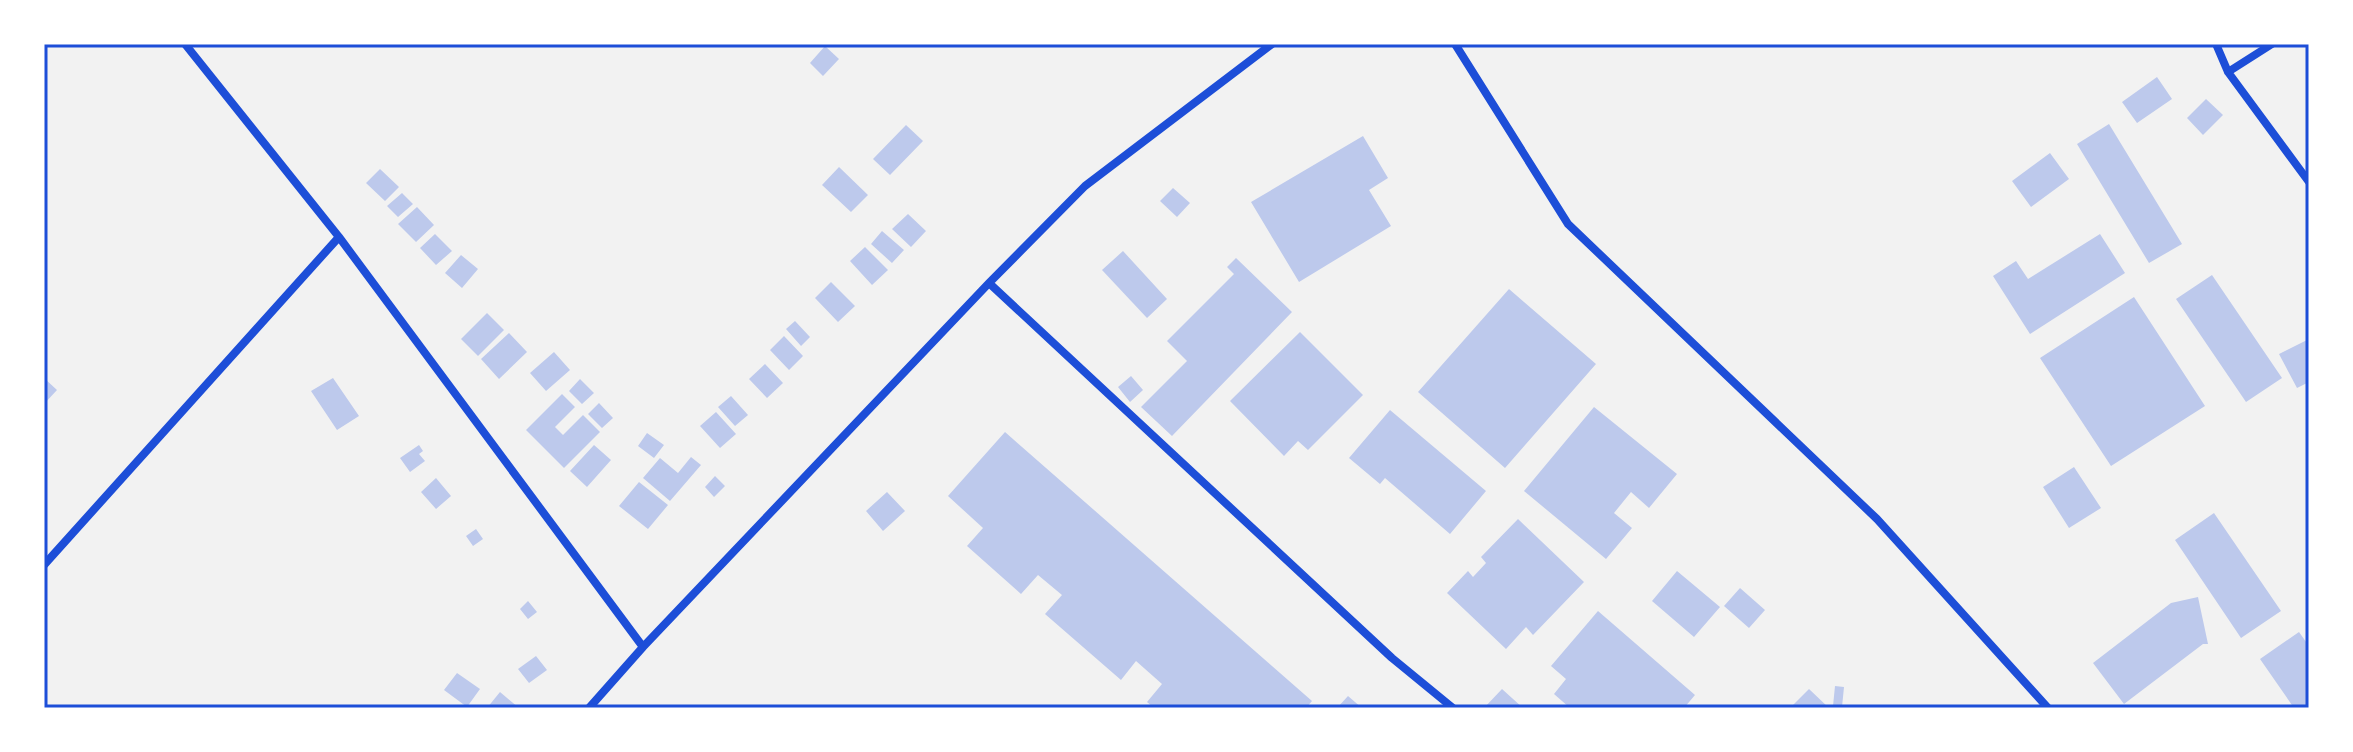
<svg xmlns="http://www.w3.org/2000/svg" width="2353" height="752" viewBox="0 0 2353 752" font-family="Roboto,sans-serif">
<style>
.building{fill:#bdc9ec}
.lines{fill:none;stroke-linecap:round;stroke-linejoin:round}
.minor{stroke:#1d4ed8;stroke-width:8}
.neatline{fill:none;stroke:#1d4ed8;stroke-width:3}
</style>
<rect width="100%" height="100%" fill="#f2f2f2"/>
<path class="building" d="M825,46L839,59L823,76L810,63Z
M2157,77L2172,99L2137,123L2122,102Z
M2206,99L2223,115L2203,135L2187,118Z
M2109,124L2182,244L2149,263L2077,144Z
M906,125L923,141L890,175L873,159Z
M1363,136L1388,178L1369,190L1391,226L1299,282L1251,202Z
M2050,153L2069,179L2031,207L2012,181Z
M839,167L868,195L851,212L822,185Z
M380,169L399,187L385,201L366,183Z
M1173,188L1190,203L1177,217L1160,201Z
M402,193L413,204L398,217L387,206Z
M417,207L434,225L416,242L398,224Z
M908,214L926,231L911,247L892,229Z
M882,231L904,250L892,263L871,244Z
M435,234L452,251L436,265L420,248Z
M2100,234L2125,273L2030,334L1993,276L2016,261L2028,279Z
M865,247L888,270L872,285L850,261Z
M1123,251L1167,299L1147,318L1102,270Z
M461,255L478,269L462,288L445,273Z
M1236,258L1292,312L1172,436L1141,407L1187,361L1167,341L1234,274L1227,267Z
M2212,275L2282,378L2246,402L2176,299Z
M831,282L855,306L838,322L815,298Z
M1509,289L1596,364L1505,468L1418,392Z
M2134,297L2205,406L2111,466L2040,358Z
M487,313L504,330L478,356L461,339Z
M795,321L810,337L801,346L786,329Z
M1300,332L1363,395L1308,450L1298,441L1284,456L1230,401Z
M509,333L527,352L499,379L481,359Z
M784,336L803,356L789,370L770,350Z
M2309,339V382L2297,388L2279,354Z
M554,352L570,370L546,391L530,373Z
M765,364L783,383L767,398L749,379Z
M1131,376L1143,390L1130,402L1118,387Z
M44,378L57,390L44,404Z
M333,378L359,416L337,430L311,391Z
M580,379L594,393L582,404L569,391Z
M562,394L575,407L555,427L563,435L583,415L600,432L564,468L526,430Z
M731,396L748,415L735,426L718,407Z
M599,403L613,418L602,428L588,414Z
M1594,407L1677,474L1649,508L1631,492L1614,513L1632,528L1606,559L1524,491Z
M1390,410L1486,491L1450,534L1385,478L1380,484L1349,458Z
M716,412L736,434L720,448L700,426Z
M1005,432L1312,701L1306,708H1154L1147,702L1162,684L1136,661L1121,680L1045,614L1062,595L1038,575L1021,594L967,546L983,528L948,496Z
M647,433L664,445L654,458L638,446Z
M419,445L423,451L419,454L425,461L410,472L400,458Z
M594,445L611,460L587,487L570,471Z
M691,457L701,465L670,501L643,478L660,458L678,473Z
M2074,467L2101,508L2069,528L2043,487Z
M715,476L725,486L714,497L705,487Z
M436,478L451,496L436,509L421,492Z
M639,482L668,505L648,529L619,506Z
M887,492L905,511L883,531L866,511Z
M2214,513L2281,611L2241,638L2175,540Z
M1518,519L1584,582L1533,635L1526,627L1506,649L1447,593L1468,571L1473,577L1486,563L1481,557Z
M476,529L483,539L473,546L466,536Z
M1677,571L1720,607L1694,637L1652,601Z
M1740,588L1765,610L1749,628L1724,606Z
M2198,597L2208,644H2203L2124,704L2093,663L2171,603Z
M528,601L537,612L528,619L520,609Z
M1598,611L1695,695L1684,708H1570L1554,694L1566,679L1551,666Z
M2299,632L2309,646V708H2294L2260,659Z
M536,656L547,670L529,683L518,669Z
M457,673L480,689L467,707L444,690Z
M1835,686L1844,687L1842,707L1833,706Z
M1502,689L1523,708H1484Z
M1809,689L1829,708H1790Z
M500,692L519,708H487Z
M1348,696L1362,708H1337Z"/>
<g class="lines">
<path class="minor" d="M185,44L339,237L643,647
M1455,44L1568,224L1877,519L2048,708
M2216,44L2228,72L2309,182
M2228,72L2272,44
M989,283L1392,658L1453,708
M44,565L339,237
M589,708L643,647L989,283L1085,186L1272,44"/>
</g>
<rect width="2353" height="752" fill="none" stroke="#ffffff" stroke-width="92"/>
<rect x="46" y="46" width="2261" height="660" class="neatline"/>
</svg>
